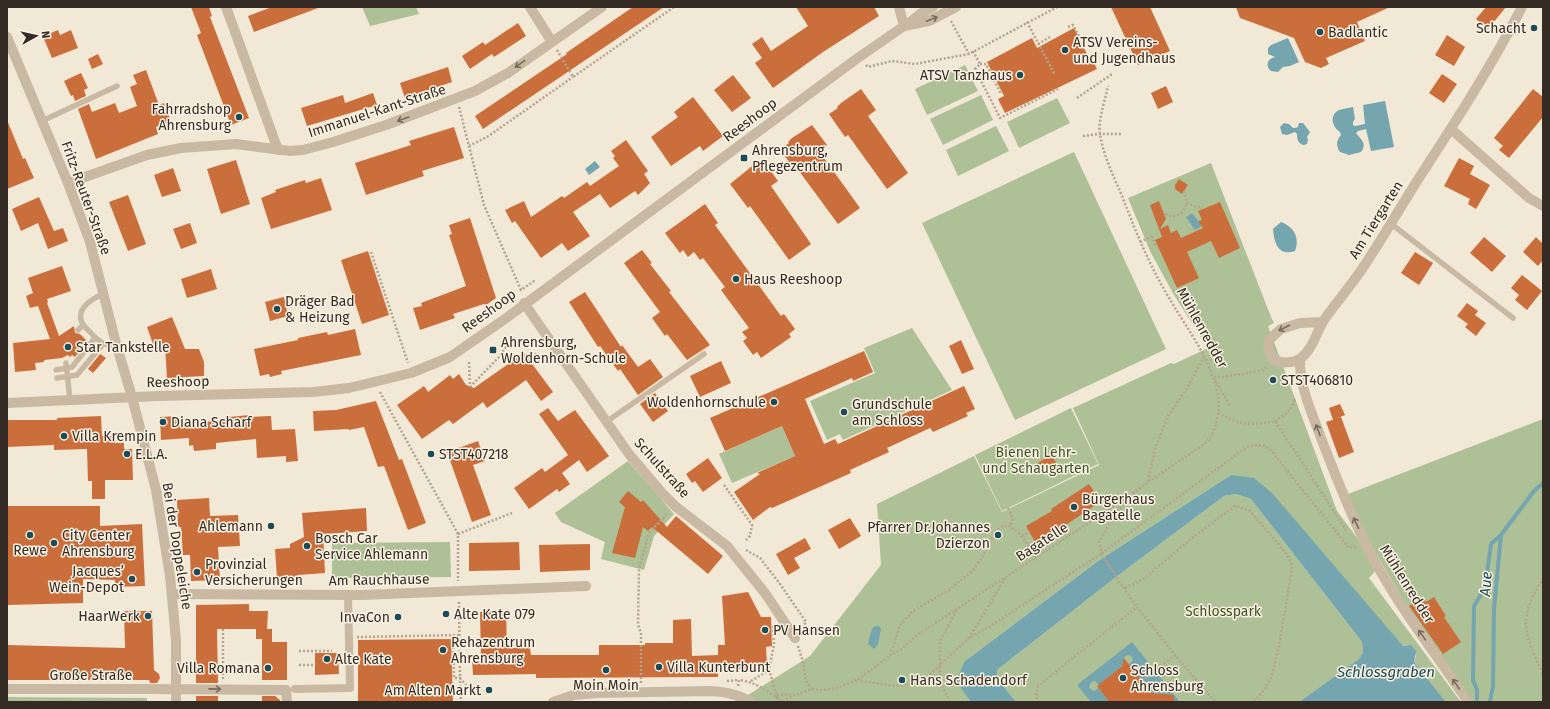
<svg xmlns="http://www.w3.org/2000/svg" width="1550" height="709" viewBox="0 0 1550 709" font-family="'Fira Sans',sans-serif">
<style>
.green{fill:#adc096}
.water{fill:#75a5af}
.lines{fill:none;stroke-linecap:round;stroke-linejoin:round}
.stream{stroke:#75a5af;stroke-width:4}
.building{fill:#ca6f3c}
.path{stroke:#b5a38d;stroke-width:2.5;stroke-dasharray:2 2;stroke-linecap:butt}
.service{stroke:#c9b9a2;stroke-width:5.5}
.pedestrian{stroke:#c9b9a2;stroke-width:8}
.minor{stroke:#c9b9a2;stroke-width:10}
.tertiary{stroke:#c9b9a2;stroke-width:10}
.oneway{stroke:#776b5d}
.poi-dot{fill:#1a4b56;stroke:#f9f2e2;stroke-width:1.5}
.labels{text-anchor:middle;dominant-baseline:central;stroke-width:3;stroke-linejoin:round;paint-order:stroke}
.poi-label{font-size:14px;fill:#342b25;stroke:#f9f2e2;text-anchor:start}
.street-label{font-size:14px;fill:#342b25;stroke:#f9f2e2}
.park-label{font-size:14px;fill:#3e5328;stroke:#f9f2e2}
.water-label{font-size:15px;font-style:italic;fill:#1a4b56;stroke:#f9f2e2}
</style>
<rect width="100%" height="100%" fill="#f1e8d6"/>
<path class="green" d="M362,7H416L419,14L370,26Z
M965,65L978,91L927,115L915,89Z
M981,95L993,120L943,145L930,119Z
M1057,98L1070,123L1019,148L1007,122Z
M996,126L1009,151L958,176L946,150Z
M1074,152L1166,349L1015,420L922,223Z
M1211,163L1271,317L1274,323L1268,326L1337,511L1379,567L1369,578L1461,702H1446L1414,662L1416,656L1407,645L1403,646L1231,475L1098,561L965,661L968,698L971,702H737L810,656L881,565L877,504L974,456L1002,512L1099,465L1073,408L1171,363L1174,364L1208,348L1174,295L1150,251L1128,198Z
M912,328L952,390L843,440L840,434L827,440L810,401L875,373L864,348Z
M1071,408L1098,464L1002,511L975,455Z
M1543,419V702H1472L1407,607L1367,538L1348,494Z
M782,426L795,456L732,483L719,454Z
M628,461L674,514L654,536L644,570L601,559L605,542L561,522L555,513Z
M1236,494L1251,499L1362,642L1363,652L1359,659L1299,702H1016L997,678V670L1116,577L1224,496Z
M450,542L451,577L332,578V543Z
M7,697L147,698V702H7Z"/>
<path class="water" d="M1288,38L1299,62L1290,66L1283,67L1278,72L1271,71C1265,66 1267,59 1275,57L1268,54V48L1271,45Z
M1385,101L1394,147L1371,151L1366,129L1358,131L1356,133C1360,139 1368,143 1361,152L1349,155L1340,152C1336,146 1336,141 1341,135L1340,132C1332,127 1329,115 1339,110C1343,109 1348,108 1353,107L1355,119L1353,122V125L1355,126L1365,124L1363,105Z
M1284,123L1289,124L1293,128H1295L1298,127L1299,123H1303L1310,132L1307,137L1308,140L1307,144L1304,145C1298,144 1297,139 1297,134L1295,132L1287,135L1282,134L1280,127Z
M595,161L600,167L589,175L585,169Z
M1192,213L1202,226L1195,230L1186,217Z
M1281,222C1294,227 1300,237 1295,251C1278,257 1274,242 1273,229Z
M1231,475L1254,478L1272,493L1403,646L1411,645L1416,651L1414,662L1446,702H1299L1359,659L1363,652L1362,642L1251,499L1236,494L1224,496L1116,577L997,670V678L1016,702H971L956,681L965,661L1098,561Z
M879,626L881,629L878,644L874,649L868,644L870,635L873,627Z
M1132,642L1179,701L1178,702H1160L1162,696L1160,694L1156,693L1153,696L1129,664L1132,662L1133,659L1131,656L1128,655L1124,657V660L1125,663L1099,685L1096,682L1093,681L1090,684L1089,687L1092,690L1095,691L1098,688L1109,702H1091L1077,685Z"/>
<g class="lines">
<path class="stream" d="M1477,699V690L1473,680L1474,606L1485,588L1491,544L1501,535
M1490,702L1493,686L1494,609L1501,535L1534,491L1543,483"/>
</g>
<path class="building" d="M191,7H209L212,16L210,17L249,118L231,125L197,35L201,33Z
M272,7H318V8L254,32L248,16Z
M633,7H664L483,129L475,116L567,54L566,53Z
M796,7H874L879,16L823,52L773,88L755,63L762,58L752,44L762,37L771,51L808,26Z
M1111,7H1150L1170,51L1138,65Z
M1236,7H1390L1357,22L1365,41L1326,58L1329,64L1321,68L1305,62L1294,38L1240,18Z
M1486,7H1506L1488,29L1476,19Z
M518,23L526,36L494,57L492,54L470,69L462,56L483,42L485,45Z
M1074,28L1089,58L1091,57L1097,69L1005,113L998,99L1004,96L987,62L1032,38L1037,48Z
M58,30L60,35L71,30L78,48L52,58L44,39L50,37L49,34Z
M1447,35L1465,47L1454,66L1435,55Z
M98,54L103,64L92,69L88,59Z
M448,67L452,82L405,98L400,83Z
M146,70L159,105L164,103L171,121L156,127L158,134L96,159L78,109L89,104L92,112L115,103L119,113L137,106L130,87L137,84L133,75Z
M81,73L88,88L84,90L86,96L75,101L73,95L71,96L64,81Z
M1442,74L1457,84L1444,103L1429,93Z
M733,75L751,98L732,112L714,90Z
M1166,86L1173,102L1158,109L1151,93Z
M861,89L876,110L868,116L908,173L887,189L848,135L845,137L829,114L838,108L837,107L841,103Z
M1533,89L1543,97V117L1509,158L1499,150L1503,146L1494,138Z
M373,93L377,105L307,126L301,108L343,95L345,103Z
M693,97L723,136L703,151L700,146L671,166L651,137L678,117L674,112Z
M7,120L23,159L25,158L34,178L7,189Z
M812,125L827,145L819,151L860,208L838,224L799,171L797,172L780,150L789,143L788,142L792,138Z
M454,127L464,158L422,171L424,176L366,195L355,163L411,145L409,141Z
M626,140L648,171L644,174L650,183L638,195L635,191L610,208L600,194L573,212L590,236L568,251L562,243L541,258L515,221L512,223L505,210L524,201L531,217L562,196L564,198L587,182L590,186L619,166L613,158L615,156L611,151Z
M1459,158L1474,166L1470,174L1490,185L1476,209L1468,204L1470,199L1444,186Z
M236,160L250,204L221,214L207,169Z
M763,160L778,181L771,186L811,244L789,260L750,206L748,208L730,184L757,162L758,164Z
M173,168L181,191L162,197L154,175Z
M321,178L332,210L271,229L261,198L276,192L275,190L305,180L306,183Z
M1179,179L1188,185L1182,194L1175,189V185Z
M128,195L146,244L128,251L109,202Z
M39,197L54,231L63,228L68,241L48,249L38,223L21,231L12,209Z
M1159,201L1166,219L1160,229L1168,225L1171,233L1177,230L1181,238L1203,228L1198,221L1202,220L1198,211L1220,202L1240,248L1219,258L1211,241L1187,252L1199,278L1177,288L1155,240L1162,237L1150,205Z
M705,204L718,223L715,225L781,316L784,314L795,329L789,334L791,337L761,358L757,352L753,355L743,341L747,338L742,332L749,328L721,290L725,287L703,258L700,260L694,252L688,257L683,250L680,253L665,233Z
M470,218L496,298L486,305L484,304L453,314L455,318L420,330L413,308L422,306L421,303L466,286L449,235L452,234L449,225Z
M190,223L197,243L181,249L173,229Z
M1484,237L1506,256L1492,272L1470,253Z
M1536,237L1543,244V260L1538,266L1523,252Z
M642,250L652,263L650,264L671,291L669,292L710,345L687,360L667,334L665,336L652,318L660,312L624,263Z
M368,251L389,315L362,324L341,260Z
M1415,252L1433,263L1419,285L1401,273Z
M62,266L71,291L47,299L48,302L47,303L59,336L74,326L75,333L80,334L87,341L75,357L72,355L70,357L68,355L62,358L44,360V362L35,363L36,370L15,372L13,343L50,339L38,306L30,308L26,296L33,293L28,278Z
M211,269L217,289L187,298L181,279Z
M1522,275L1542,291L1527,310L1515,300L1519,295L1511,288Z
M585,292L621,347L622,345L638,367L650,359L663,377L638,395L620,369L618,371L600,346L598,347L569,302Z
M284,297L288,316L270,321L265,302Z
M1467,303L1478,311L1475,315L1486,323L1476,336L1465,327L1468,324L1457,316Z
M172,317L185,349H199L204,362V376L167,378L165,347H154L147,327Z
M355,329L361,355L281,371L282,374L270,377L269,374L260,376L254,349L298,340V338L327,332L328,335Z
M961,340L974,369L962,374L949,346Z
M864,351L873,372L853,381L852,378L805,399L824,444L835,439L838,444L964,386L975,409L966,413L968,416L933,432L930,428L887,448L889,452L850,470L851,473L772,508L770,507L753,520L734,492L760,474L757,473L795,456L782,426L725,451L710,418Z
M524,353L553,392L541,401L526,380L487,408L483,402L453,424L449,420L422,439L397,405L424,386L428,392L450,375L453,379L459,374L466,385L474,388Z
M100,354L106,358L93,373L88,369Z
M721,361L731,383L700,397L690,376Z
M655,393L668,411L653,422L640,404Z
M376,401L399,460L402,459L426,523L408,530L384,466L378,467L364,427L349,430L348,429L314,431L313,411L336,410Z
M1340,404L1345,415L1333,420L1329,408Z
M548,408L558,421L575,410L609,456L587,472L579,460L562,473L570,484L559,492L557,489L529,509L514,488L542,468L545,472L568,455L539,414Z
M250,415V417L271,416L272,430L295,429L298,461L286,462V456L257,458L256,439L216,443V449L194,451L193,445L189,446V438L161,440L160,417L178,416L179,424L229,420V417Z
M101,416L102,436H115V443H124V449H132L133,480H105V499H92V481H88L87,449L54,450V445L7,447V420H57V418Z
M1341,417L1354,452L1339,458L1326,422Z
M478,441L485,461L473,465L491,515L472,522L447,452Z
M1051,455L1058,465L1043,475L1036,464Z
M708,458L722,478L703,492L695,481L692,483L686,474Z
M1089,484L1098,497L1094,499L1097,504L1063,527L1035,542L1026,526L1052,511L1051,509Z
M628,491L641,502L643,500L667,527L676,516L723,556L708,574L652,527L648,531L643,527L635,558L612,553L625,507L619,502Z
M209,498L210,516L238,515L240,546L218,547L220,580L191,581L190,555H183L181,527H178L177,500Z
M7,506H100V526L142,524L145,586L115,587V580L83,579V603L7,605Z
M366,508L367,531L323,534L325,573L298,575V577L277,578L275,549L290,548V544L304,537L302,513Z
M850,518L861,536L839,549L828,530Z
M805,538L811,549L794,558L800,568L788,575L776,554Z
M519,542L520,570L469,571V543Z
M590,544V570L540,572L539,545Z
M748,592L761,617H771L772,646L766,647L767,664L759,669H718V677H698L536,678V674L473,675L472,657H481L480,612L506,611L507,648H530L531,655H599V645H645V643H673V620L691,619L692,656L718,655V645H725L722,596Z
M1422,597L1426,602L1434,597L1446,616L1444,617L1461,642L1443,654L1409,606Z
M249,604V611H268L267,629H272V642H287V680H262V639H256V629H217L218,683H196V605Z
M124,611H152L154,670L159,674L160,678L157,683H150L149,680H7V645L125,648Z
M451,639L453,702H358V640Z
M315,653H338L339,674L315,675Z
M1124,658L1151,693L1174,695V702H1109L1097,686L1122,666Z
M196,696H218V702H196Z
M262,696H275L280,700V702H262Z"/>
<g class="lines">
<path class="path" d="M951,21L969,54
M1027,22L1055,75
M1068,27L1073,25L1080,38H1079
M1038,44L1050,37
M557,50L573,77L674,7
M973,51L980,64L975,69L1000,118L1058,89
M980,64H986L1000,92L1001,91
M866,65L868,67L892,61L915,64L969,54L1057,7
M1077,98L1112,74
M459,107L484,205L521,290L534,281L536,282
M1083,136L1100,134H1121
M469,146L487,137L573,77
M1184,191L1187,203L1196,207H1200L1201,210
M1163,211C1172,222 1184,214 1187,203
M1140,242L1152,237L1156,246
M371,252L408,363
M528,359L537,353
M469,362L470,387
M1214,377H1224L1263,370L1267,367
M1215,379L1230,406
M470,387L498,358L506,347L505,337
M380,392L458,534V581
M1218,413C1241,425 1249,426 1275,421L1346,530
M1275,421C1283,416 1294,409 1295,398
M1148,481L1156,446L1168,416L1186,390L1204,357
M724,485L752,525L750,536L746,540
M1141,488L1118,510L1099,542L1102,553L1247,447C1257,444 1262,444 1270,449L1349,548L1356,547
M1008,508L1013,519L1010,526
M458,534L512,513
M1022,536L1029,532
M746,550L760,558L780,584L806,622L801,630
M1543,578C1538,588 1531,598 1528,609C1521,633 1534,653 1543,674
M1125,588L1145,578L1192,538L1235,506L1250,511L1286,553L1291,562L1292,570L1279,645L1272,675L1265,689L1253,702
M459,602L460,678L466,685
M773,626L774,644L769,670L777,696L776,698
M223,629V679
M453,635L454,678H460L461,702
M357,637L460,635
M969,638L1006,577
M798,646L803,662L806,681L812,689
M299,651H332
M890,656L902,649L917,635L1078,530L1194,451C1198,448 1205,444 1208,440C1217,429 1220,410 1218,396C1212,359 1186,328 1168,296C1148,263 1134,227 1120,191C1112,173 1103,154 1100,134C1098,119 1105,101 1108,86
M299,665H315
M857,680L895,686L911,684L925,679L969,638L989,627L1102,553L1116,577L1137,607L1175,655L1215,702
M727,681L739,680
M751,681L769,670
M1142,681L1175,655
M641,683V633L638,625L639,569L649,533L668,513
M738,686L739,680C756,682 769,692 782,702
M777,696L787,694L792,696
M783,702L792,696L812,689L822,690L837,688L857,680L890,656L900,625L913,611L949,590L972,571L983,556L995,532L1003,526H1010L1022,536L1036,557
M950,702L940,681V641L957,609
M1040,702L1036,697L1038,686L1137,607"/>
<path class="service" d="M42,121L117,86
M1390,223L1513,318
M103,294C94,298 78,307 81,320C82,325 87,329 90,332C98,341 105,346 117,347
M78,330L83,325
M66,363L70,400
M56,370L72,367L95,338
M57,378L77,375L103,344
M606,422L704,354"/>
<path class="pedestrian" d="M295,689L350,688L348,595"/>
<path class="minor" d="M226,7L278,150
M530,7L552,42
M899,7L904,26
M7,37L68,183L90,242L117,347L132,397
M1451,129L1529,198L1543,206
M68,183L147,155L181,148L236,144L290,151L303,150L333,142L386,125L475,91L508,73L602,7
M524,303L629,454L662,493L675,506L727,546L765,593L795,638
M1322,322L1300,323L1281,329L1270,339L1268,347L1273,360C1281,363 1293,364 1301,358C1314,348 1317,329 1326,317C1339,299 1354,282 1366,263C1384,236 1400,208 1417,181C1454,124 1491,67 1522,7
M1300,359C1299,386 1312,413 1321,438C1337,479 1353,521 1374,560C1401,610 1437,655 1468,702
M173,594L362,595L586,586
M7,689H147L286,690L287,702
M553,702L574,695L598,693L710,691C727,692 736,694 751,702"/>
<path class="tertiary" d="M909,23L920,14L933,7
M132,397L156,490L170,576L176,640V702
M7,403L158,396L313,392L349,388L411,373L450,357L509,316L855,60L904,26L929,21L956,7"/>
</g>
<defs><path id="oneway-shaft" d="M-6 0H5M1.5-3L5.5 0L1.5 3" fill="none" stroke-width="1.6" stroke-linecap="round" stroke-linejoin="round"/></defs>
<g class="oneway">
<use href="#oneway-shaft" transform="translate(932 19) rotate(-22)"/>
<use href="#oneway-shaft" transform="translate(520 64) rotate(144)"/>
<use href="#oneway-shaft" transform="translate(403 119) rotate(160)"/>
<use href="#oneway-shaft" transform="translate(1284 328) rotate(153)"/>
<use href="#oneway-shaft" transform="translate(1318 430) rotate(-111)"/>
<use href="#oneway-shaft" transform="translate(1356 523) rotate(-116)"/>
<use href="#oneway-shaft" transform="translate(1422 635) rotate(-125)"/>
<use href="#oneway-shaft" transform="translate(1456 684) rotate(-124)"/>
<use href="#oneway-shaft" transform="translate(215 689) rotate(1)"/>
</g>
<g class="poi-dot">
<circle cx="1534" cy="28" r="4"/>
<circle cx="1320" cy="32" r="4"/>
<circle cx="1065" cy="50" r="4"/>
<circle cx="1020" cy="75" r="4"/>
<circle cx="239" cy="117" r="4"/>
<rect x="740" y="154" width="8" height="8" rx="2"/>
<circle cx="736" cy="279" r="4"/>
<circle cx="277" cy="309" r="4"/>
<circle cx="68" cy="347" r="4"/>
<rect x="489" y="346" width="8" height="8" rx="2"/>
<circle cx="1273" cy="380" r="4"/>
<circle cx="774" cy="402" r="4"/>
<circle cx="844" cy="412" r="4"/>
<circle cx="163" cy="422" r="4"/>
<circle cx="64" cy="436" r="4"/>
<circle cx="127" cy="454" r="4"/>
<circle cx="431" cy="454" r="4"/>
<circle cx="1074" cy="507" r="4"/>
<circle cx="271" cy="526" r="4"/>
<circle cx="30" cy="535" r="4"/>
<circle cx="998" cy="535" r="4"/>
<circle cx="54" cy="543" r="4"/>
<circle cx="307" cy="546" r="4"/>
<circle cx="197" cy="572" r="4"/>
<circle cx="132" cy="579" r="4"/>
<circle cx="446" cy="614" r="4"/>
<circle cx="148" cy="616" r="4"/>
<circle cx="398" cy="617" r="4"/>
<circle cx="765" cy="630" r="4"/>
<circle cx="443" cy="650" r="4"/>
<circle cx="327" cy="659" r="4"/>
<circle cx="659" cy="667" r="4"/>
<circle cx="268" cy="668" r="4"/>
<circle cx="606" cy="670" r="4"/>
<circle cx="1123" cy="678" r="4"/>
<circle cx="902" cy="680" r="4"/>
<circle cx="489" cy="690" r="4"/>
</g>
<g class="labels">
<g class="poi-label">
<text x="1526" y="28" text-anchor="end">Schacht</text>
<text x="1328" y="32">Badlantic</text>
<text x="1073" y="42">ATSV Vereins-<tspan x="1073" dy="16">und Jugendhaus</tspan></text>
<text x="1012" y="75" text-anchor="end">ATSV Tanzhaus</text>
<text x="231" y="109" text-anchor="end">Fahrradshop<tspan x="231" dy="16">Ahrensburg</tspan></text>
<text x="752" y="150">Ahrensburg,<tspan x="752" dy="16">Pflegezentrum</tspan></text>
<text x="744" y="279">Haus Reeshoop</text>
<text x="285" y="301">Dräger Bad<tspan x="285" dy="16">&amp; Heizung</tspan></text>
<text x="501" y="342">Ahrensburg,<tspan x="501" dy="16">Woldenhorn-Schule</tspan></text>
<text x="76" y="347">Star Tankstelle</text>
<text x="1281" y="380">STST406810</text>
<text x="766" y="402" text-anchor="end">Woldenhornschule</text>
<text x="852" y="404">Grundschule<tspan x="852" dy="16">am Schloss</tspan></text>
<text x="171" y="422">Diana Scharf</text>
<text x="72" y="436">Villa Krempin</text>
<text x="135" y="454">E.L.A.</text>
<text x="439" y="454">STST407218</text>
<text x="1082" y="499">Bürgerhaus<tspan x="1082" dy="16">Bagatelle</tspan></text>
<text x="263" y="526" text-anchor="end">Ahlemann</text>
<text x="990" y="527" text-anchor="end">Pfarrer Dr.Johannes<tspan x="990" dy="16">Dzierzon</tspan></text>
<text x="62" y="535">City Center<tspan x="62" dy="16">Ahrensburg</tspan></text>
<text x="315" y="538">Bosch Car<tspan x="315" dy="16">Service Ahlemann</tspan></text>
<text x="30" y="550" text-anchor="middle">Rewe</text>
<text x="205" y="564">Provinzial<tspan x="205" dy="16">Versicherungen</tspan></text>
<text x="124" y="571" text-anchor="end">Jacques’<tspan x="124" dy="16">Wein-Depot</tspan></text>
<text x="454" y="614">Alte Kate 079</text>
<text x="140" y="616" text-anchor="end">HaarWerk</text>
<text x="390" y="617" text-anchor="end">InvaCon</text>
<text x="773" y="630">PV Hansen</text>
<text x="451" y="642">Rehazentrum<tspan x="451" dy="16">Ahrensburg</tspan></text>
<text x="335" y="659">Alte Kate</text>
<text x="667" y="667">Villa Kunterbunt</text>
<text x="260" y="668" text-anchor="end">Villa Romana</text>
<text x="1131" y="670">Schloss<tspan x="1131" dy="16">Ahrensburg</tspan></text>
<text x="910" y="680">Hans Schadendorf</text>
<text x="606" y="685" text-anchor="middle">Moin Moin</text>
<text x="481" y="690" text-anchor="end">Am Alten Markt</text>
</g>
<g class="street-label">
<text transform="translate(377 111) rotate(-18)">Immanuel-Kant-Straße</text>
<text transform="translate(750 120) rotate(-37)">Reeshoop</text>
<text transform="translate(86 198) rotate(70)">Fritz-Reuter-Straße</text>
<text transform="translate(1376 220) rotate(-58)">Am Tiergarten</text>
<text transform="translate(489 311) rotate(-36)">Reeshoop</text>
<text transform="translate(1202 328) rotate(61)">Mühlenredder</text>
<text transform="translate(178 382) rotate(-1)">Reeshoop</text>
<text transform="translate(662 468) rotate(48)">Schulstraße</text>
<text transform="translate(1042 542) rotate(-33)">Bagatelle</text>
<text transform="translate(177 546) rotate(81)">Bei der Doppeleiche</text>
<text transform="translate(379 580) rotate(-1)">Am Rauchhause</text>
<text transform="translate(1407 584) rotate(58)">Mühlenredder</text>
<text x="91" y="675">Große Straße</text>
</g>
<g class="park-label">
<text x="1036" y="452">Bienen Lehr-<tspan x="1036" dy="16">und Schaugarten</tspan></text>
<text x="1223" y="611">Schlosspark</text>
</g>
<g class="water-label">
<text transform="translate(1486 584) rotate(-86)">Aue</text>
<text x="1386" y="672">Schlossgraben</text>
</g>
</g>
<rect width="1550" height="709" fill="none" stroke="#342b25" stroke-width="16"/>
<g transform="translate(36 36) rotate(82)" stroke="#f9f2e2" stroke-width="3" paint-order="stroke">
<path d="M0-3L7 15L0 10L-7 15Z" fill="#342b25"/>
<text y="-6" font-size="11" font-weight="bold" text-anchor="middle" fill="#342b25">N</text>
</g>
</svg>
